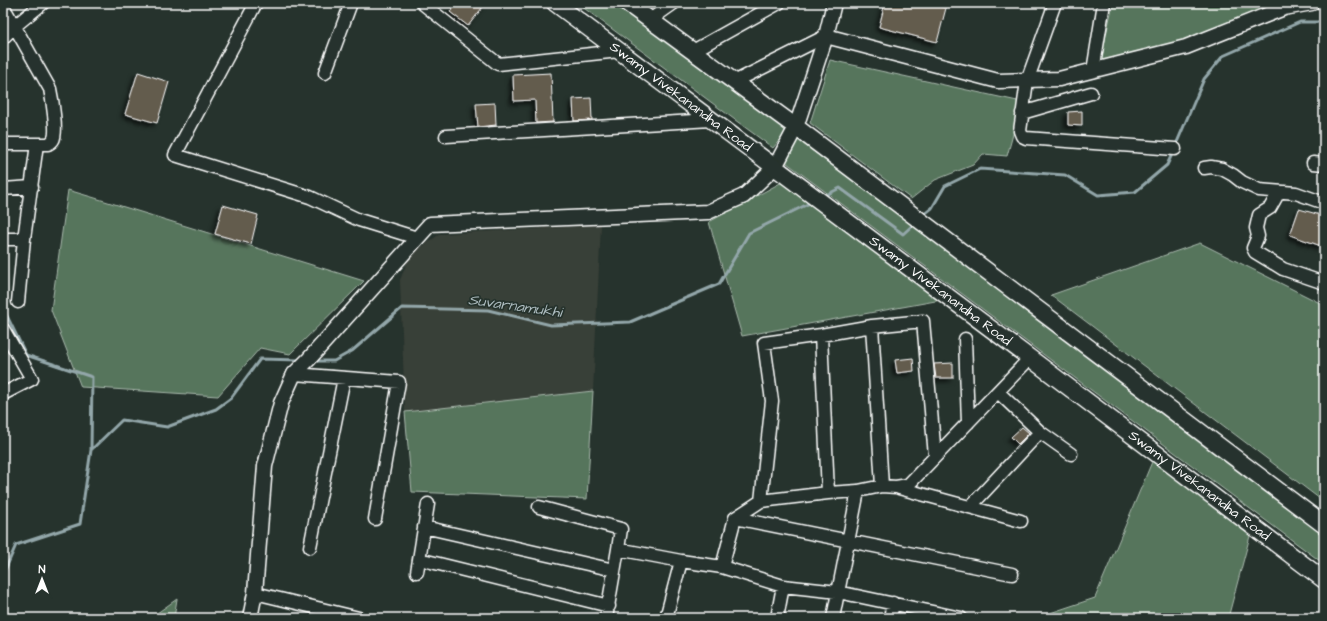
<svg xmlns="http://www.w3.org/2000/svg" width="1327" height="621" viewBox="0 0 1327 621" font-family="'Architects Daughter',sans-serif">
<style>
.built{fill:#393f37}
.green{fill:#56745c;stroke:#aabaae}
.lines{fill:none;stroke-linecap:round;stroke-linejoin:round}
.stream{stroke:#93a7aa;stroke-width:3}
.building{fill:#645b4e;stroke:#fff;filter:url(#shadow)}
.minor-casing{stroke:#fff;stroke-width:15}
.tertiary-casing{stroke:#fff;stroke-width:17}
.secondary-casing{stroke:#fff;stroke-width:19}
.minor{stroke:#26332d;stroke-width:12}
.tertiary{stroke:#26332d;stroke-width:14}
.secondary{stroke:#26332d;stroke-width:16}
.labels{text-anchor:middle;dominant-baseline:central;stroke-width:3.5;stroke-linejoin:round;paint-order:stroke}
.street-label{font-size:14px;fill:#fff;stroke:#26332d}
.water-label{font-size:15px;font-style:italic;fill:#aebdc0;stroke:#26332d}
</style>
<defs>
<filter id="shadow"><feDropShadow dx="-3.5" dy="3.5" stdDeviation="2" flood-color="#0009"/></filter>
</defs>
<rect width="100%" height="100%" fill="#26332d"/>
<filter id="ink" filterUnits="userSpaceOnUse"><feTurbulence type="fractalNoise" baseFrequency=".025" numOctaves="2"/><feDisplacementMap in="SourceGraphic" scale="8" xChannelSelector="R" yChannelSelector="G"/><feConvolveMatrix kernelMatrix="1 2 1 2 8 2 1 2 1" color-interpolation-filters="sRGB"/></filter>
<g filter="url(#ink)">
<path class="built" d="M601,225L593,391L405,412L400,280L410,255L440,234Z"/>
<path class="green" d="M577,3H614L787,131L773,148Z
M1116,3H1289L1218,31L1098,70L1113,4Z
M830,60L1022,102L1007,156L983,154L973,165L935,180L911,199L810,123Z
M798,140L1324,532V564L783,160Z
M784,181L941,300L742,336L709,222Z
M68,190L95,198L364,281L290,354L260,348L218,396L81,387L51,310Z
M1200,243L1324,305V502L1051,295Z
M593,391L587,499L412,492L405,412Z
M1154,457L1250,536L1228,618H1035L1095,598Z
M177,599L174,618H150Z"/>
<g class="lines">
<path class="stream" d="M1175,147L1204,79L1223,56L1300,22H1324
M822,197L840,188L903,234L915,223
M922,216L932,208L945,186L980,169L1065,175L1098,195L1135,192L1167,165L1173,152
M3,308L26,355L92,377L91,450
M314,361H334L352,351L402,308L488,310L551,325L630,322L719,284L749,233L812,202
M3,575L16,545L80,524L91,450L122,420L167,427L216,409L231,398L260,359L300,360"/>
</g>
<path class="building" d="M457,3H486L468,26L450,12Z
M885,3H928L946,8L937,42L879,27Z
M138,72L169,82L157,123L125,114Z
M551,73L553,122L536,123L535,100L514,101L513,75Z
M591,98L592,120L574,121L573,99Z
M495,103L496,125L478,127L476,104Z
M1082,111V126L1068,125V112Z
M223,205L258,215L251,244L215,234Z
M1299,209L1324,216V247L1290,235Z
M913,358L914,371L897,373L895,360Z
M953,363V378H936L934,364Z
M1022,427L1029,433L1018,444L1011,437Z"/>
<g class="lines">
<g class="minor-casing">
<path id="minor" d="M256,3L175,155L310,197L359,220L417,238
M422,3L498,64L619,51
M1055,3L1027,81L1020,131L1022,136L1026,138L1175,149
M3,6L50,89C52,98 58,133 53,140C52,142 50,143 48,144H3
M650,20L674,3
M3,38L15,26L43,3
M693,51L779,3
M1093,71L1104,3
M325,73L351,3
M734,82L826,36
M1022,113L1091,93
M446,136L711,120
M1313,163L1324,164
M1204,168L1211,167L1222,169L1233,175L1242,182L1259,190L1296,193L1324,203
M3,189L32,187
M1279,192L1270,208L1259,215L1256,228L1258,236L1253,248L1255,252L1283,269L1324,283
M3,239H24L37,144
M18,302L24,239
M872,326L882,486
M3,329L32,379L3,394
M821,335L828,493
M965,339L968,423
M294,374L399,382L375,519
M1040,432L1071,454
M899,488L1021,521
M761,501L772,401L764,343L821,335L872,326L923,321L935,456
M539,507L621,529L618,549
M970,507L1040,432L998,392
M735,518L1012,574
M424,527L614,570
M310,547L344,378
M427,561L609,606
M417,572L428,504
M255,593L359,618
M606,618L618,549L681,561
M666,618L681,561L722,567
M777,618L783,586
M833,618L858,491
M890,618L893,603
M961,618L838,592L783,586L722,567L735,518L761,501L828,493L858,491L882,486L896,487L908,485L1030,358"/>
</g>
<g class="tertiary-casing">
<path id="tertiary" d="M826,36L998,81L1059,79L1186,47L1284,8L1312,3
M250,618L255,593L265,466L281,403L294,374L309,359L430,224L708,212L744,196L775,167L796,127L826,36L834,3"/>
</g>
<g class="secondary-casing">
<g id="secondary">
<path id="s1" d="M555,3L1030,358L1324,580"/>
<path d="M627,3L796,127L1324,525"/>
</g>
</g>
<use href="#minor" class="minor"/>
<use href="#tertiary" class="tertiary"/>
<use href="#secondary" class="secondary"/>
</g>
</g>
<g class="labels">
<g class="street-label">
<text stroke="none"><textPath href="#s1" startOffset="157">Swamy Vivekanandha Road</textPath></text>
<text stroke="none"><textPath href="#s1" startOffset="481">Swamy Vivekanandha Road</textPath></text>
<text stroke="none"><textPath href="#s1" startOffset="805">Swamy Vivekanandha Road</textPath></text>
</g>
<g class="water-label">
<text transform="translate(515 306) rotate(8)">Suvarnamukhi</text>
</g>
</g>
<rect width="1327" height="621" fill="none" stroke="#26332d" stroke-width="16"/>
<rect x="8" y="8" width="1311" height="605" fill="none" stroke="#fff" stroke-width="1.5" filter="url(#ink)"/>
<g transform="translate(42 579)" stroke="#26332d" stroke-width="3" paint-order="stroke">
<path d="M0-3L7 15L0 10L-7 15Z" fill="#ffffff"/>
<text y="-6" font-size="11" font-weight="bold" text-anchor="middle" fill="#ffffff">N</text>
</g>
</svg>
